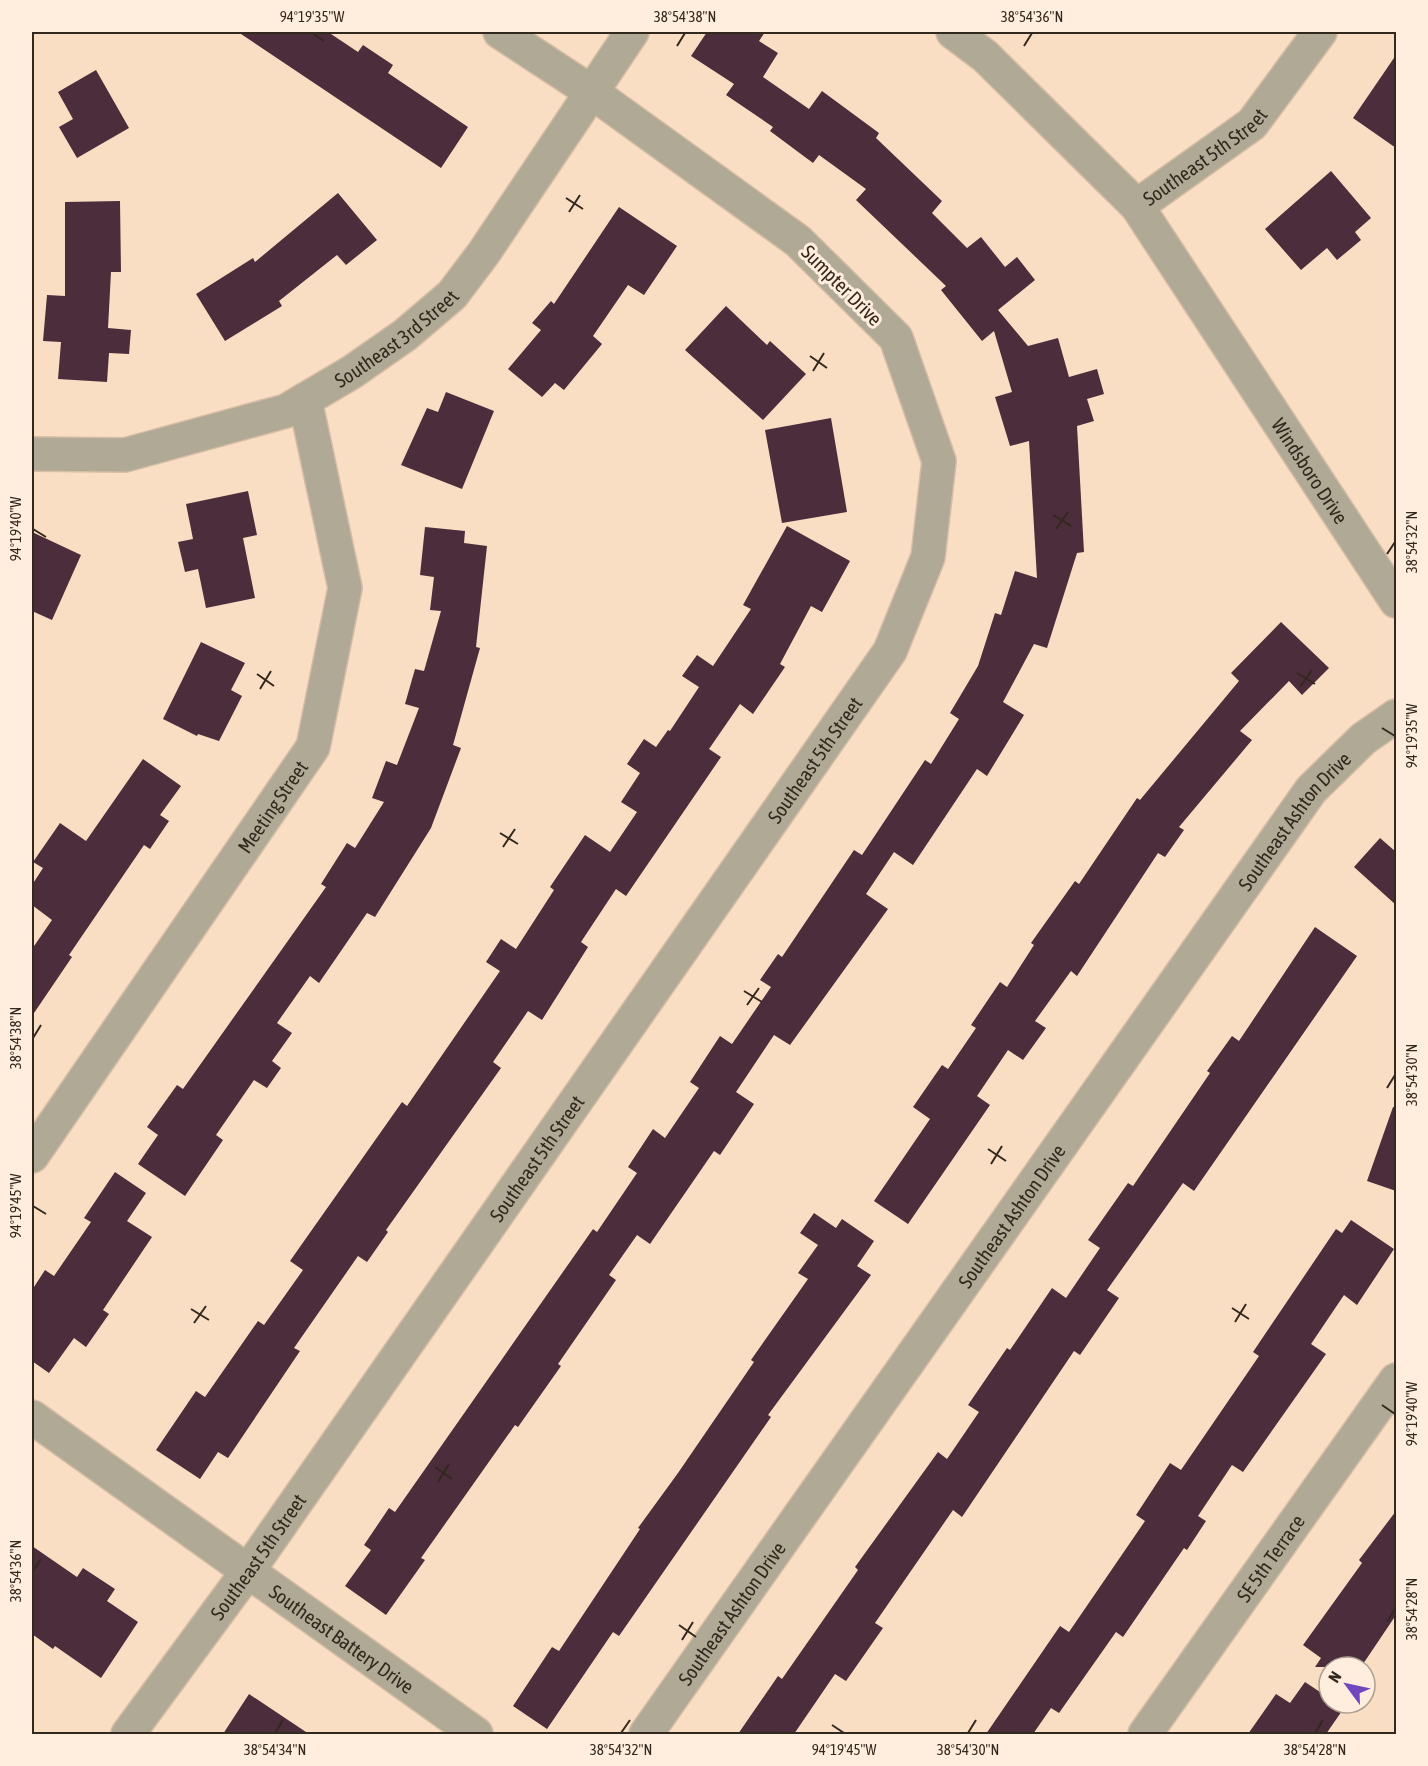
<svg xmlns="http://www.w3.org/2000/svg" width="1428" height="1766" viewBox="0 0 1428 1766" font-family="'Asap Condensed',sans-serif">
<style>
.building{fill:#4b2d3b}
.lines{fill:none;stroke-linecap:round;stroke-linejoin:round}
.street-casing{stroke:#d6bda5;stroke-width:36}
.street{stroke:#afa995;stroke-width:33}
.ticks{fill:none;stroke:#33281e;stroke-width:2}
.labels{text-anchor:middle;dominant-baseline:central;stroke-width:6;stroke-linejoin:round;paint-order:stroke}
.street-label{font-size:20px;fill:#33281e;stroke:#fed}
.neatline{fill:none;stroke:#33281e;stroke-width:2}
.ticks-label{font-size:15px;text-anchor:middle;fill:#33281e}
</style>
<rect width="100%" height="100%" fill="#fadec3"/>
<path class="building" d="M238,32H328L358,52L363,45L393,65L388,73L468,127L441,168Z
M707,32H765L759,41L778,53L763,77L809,109L822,91L879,133L876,138L942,201L932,213L967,248L981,237L1005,267L1017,257L1035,280L998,310L1028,346L1058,338L1069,377L1097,369L1104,394L1087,399L1094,421L1077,426L1084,552L1077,553L1047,648L1034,644L1003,702L1024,715L987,776L977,769L913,865L894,852L866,894L888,909L790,1045L774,1035L736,1092L754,1104L720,1155L714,1151L650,1244L637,1235L609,1275L616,1280L558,1364L561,1366L518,1427L515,1425L421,1558L425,1560L386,1615L345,1586L371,1550L364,1545L389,1508L395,1512L593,1229L597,1232L637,1173L628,1167L653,1129L665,1138L699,1088L690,1082L720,1036L732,1044L771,987L760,980L778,954L782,957L854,850L862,855L925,760L931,764L959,719L950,713L978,666L995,613L1001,615L1015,571L1037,578L1029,441L1010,446L995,397L1012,392L994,331L982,341L941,290L946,286L856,200L866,189L819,155L813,163L770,131L773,127L726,95L734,84L691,56Z
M1396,55V148L1353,118Z
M96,70L129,128L77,158L59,127L73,119L58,92Z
M1331,171L1371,218L1355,232L1361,240L1337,260L1327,248L1301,270L1265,229Z
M338,193L377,240L346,265L337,255L279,301L282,306L225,341L196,294L253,258L255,262Z
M120,201L121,272H111L108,328L131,330L129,354L109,353L107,382L58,379L61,342L43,341L47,295L65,296V202Z
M619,207L677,246L644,295L628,285L593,336L602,344L564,390L555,383L542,397L508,369L541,330L532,323L551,301L554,304Z
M726,306L767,345L770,341L806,374L763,420L685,350Z
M446,392L494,411L462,489L401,465L427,408L438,412Z
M831,418L847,512L782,523L765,430Z
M248,491L257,535L243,538L255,598L206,608L198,569L185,572L178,542L193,539L186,504Z
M787,526L850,561L822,612L811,606L780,664L785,667L753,714L740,704L709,749L721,757L626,896L616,889L581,942L588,947L542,1020L528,1011L493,1062L501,1068L386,1230L388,1232L367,1262L358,1256L294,1348L300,1351L228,1458L218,1452L200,1479L156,1450L196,1391L205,1397L258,1321L264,1325L303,1270L290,1261L402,1102L407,1106L500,971L486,962L501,939L516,949L554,890L550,887L585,835L610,852L637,812L621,802L640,773L627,764L644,739L656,747L668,730L670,731L699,687L682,676L697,655L713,666L751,609L743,605Z
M425,527L465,531L464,543L487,546L476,647L480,648L453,745L461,748L431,828L375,917L367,913L319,983L310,976L277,1023L292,1033L272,1061L281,1068L267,1088L254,1080L216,1135L223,1140L185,1196L138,1164L158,1135L147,1127L177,1085L183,1089L326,887L321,884L347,843L355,848L384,802L372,798L386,761L397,765L419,708L405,704L415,669L424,671L441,611L430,610L434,577L420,575Z
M32,532L81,555L52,620L32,611Z
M1281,622L1329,668L1302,695L1289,681L1240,731L1252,740L1179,827L1184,830L1165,857L1158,853L1077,976L1071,971L1035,1021L1046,1028L1023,1060L1008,1050L977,1096L990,1105L908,1224L874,1201L930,1119L913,1107L942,1065L948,1069L976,1028L971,1025L1000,982L1007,987L1034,945L1031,943L1075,881L1079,884L1137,798L1140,800L1239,681L1231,673Z
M201,642L245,663L231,690L242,696L219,741L198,734L197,736L163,719Z
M143,759L181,786L160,815L169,821L150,849L144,845L69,955L72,957L32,1016V949L52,920L32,905V885L43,868L33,862L60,823L86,841Z
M1380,838L1396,852V905L1354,867Z
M1315,927L1357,956L1194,1191L1183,1183L1107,1290L1119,1298L1080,1355L1074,1351L962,1517L953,1510L875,1623L883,1628L846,1681L835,1674L794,1734H738L778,1676L782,1679L858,1570L855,1567L938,1452L947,1459L979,1412L968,1405L1007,1348L1010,1350L1052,1288L1066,1298L1100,1248L1088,1240L1128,1183L1133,1186L1210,1073L1207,1071L1232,1036L1239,1041Z
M1393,1107H1396V1191L1367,1181Z
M115,1172L146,1193L127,1221L152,1237L103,1310L109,1314L86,1347L74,1338L49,1373L32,1361V1290L45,1270L54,1276L91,1222L84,1218Z
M814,1213L836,1228L842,1219L874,1241L857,1266L871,1275L768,1415L771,1417L619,1636L613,1632L547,1729L513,1706L552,1647L559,1651L640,1529L638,1528L678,1473L754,1362L751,1360L808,1279L798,1273L818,1245L800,1233Z
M1351,1220L1394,1249L1357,1305L1344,1295L1311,1344L1326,1354L1243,1472L1232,1465L1198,1516L1206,1521L1187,1550L1184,1548L1123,1637L1116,1632L1059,1713L1051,1708L1033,1734H986L1060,1626L1069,1632L1145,1521L1136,1515L1170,1463L1181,1470L1259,1356L1253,1352L1336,1229L1342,1233Z
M1396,1511V1615L1361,1667H1315L1321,1658L1303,1645L1362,1563L1359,1560Z
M32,1546L77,1577L83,1568L115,1589L107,1601L138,1622L101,1678L55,1646L53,1649L32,1634Z
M1305,1682L1329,1698V1703H1337L1344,1708L1326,1734H1248L1276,1694L1290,1703Z
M249,1694L309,1734H223Z"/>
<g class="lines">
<g class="street-casing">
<g id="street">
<path id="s1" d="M953,32L985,56L1137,206L1396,601"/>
<path id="s2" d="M1137,206L1252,124L1320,32"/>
<path id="s3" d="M32,454L125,455L286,411L352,372L405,335L452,295L483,254L632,32"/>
<path id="s4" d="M32,1156L313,747L345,588L305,400"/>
<path id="s5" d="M32,1417L476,1734"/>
<path id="s6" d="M128,1734L248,1571L890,651L928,557L939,461L896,338L798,241L593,93L500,32"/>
<path id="s7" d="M646,1734L1311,790L1363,739L1396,716"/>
<path id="s8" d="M1145,1734L1396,1380"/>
</g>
</g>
<use href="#street" class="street"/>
</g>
<path class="ticks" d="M312,33L324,41M677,46L685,33M1024,46L1032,33M566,198L583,209M569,212L580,195M810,356L827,368M813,371L824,353M1053,515L1071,526M33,529L46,537M1056,529L1068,512M1387,554L1395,542M1297,673L1315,684M257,674L274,686M1300,687L1312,670M260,689L271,671M1382,728L1395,736M500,833L518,844M503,847L515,829M744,991L762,1002M747,1005L759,988M33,1038L41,1025M1387,1088L1395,1075M988,1149L1006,1161M991,1164L1002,1146M33,1206L46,1214M1232,1308L1249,1319M191,1309L209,1320M1235,1322L1246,1304M194,1323L206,1306M1382,1405L1395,1414M435,1467L452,1479M438,1482L449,1464M33,1571L41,1559M1387,1622L1395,1609M679,1625L696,1637M682,1640L693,1622M832,1725L844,1733M275,1733L283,1720M621,1733L630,1720M968,1733L976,1720M1315,1733L1323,1720"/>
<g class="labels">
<g class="street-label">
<text stroke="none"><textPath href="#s2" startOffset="84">Southeast 5th Street</textPath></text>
<text transform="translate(842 285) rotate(45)">Sumpter Drive</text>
<text stroke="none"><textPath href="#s3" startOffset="392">Southeast 3rd Street</textPath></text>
<text stroke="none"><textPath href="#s1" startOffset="570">Windsboro Drive</textPath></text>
<text stroke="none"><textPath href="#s6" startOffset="1192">Southeast 5th Street</textPath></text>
<text stroke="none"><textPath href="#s4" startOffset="424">Meeting Street</textPath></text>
<text stroke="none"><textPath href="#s7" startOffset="1120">Southeast Ashton Drive</textPath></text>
<text stroke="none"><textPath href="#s6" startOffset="706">Southeast 5th Street</textPath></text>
<text stroke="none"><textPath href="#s7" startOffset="634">Southeast Ashton Drive</textPath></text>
<text stroke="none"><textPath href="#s6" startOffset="220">Southeast 5th Street</textPath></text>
<text stroke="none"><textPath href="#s8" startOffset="216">SE 5th Terrace</textPath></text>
<text stroke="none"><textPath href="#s7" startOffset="148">Southeast Ashton Drive</textPath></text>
<text stroke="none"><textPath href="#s5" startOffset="381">Southeast Battery Drive</textPath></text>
</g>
</g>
<rect width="1428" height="1766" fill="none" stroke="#ffeedd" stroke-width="66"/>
<g transform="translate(1347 1685) rotate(303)"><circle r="28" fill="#ffeedd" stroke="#ad9f91" stroke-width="1.5"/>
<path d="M0-4.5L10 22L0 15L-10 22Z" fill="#7147bf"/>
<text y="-9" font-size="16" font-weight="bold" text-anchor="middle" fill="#33281e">N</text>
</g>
<rect x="33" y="33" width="1362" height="1700" class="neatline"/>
<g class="ticks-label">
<text x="312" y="22">94°19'35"W</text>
<text x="685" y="22">38°54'38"N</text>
<text x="1032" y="22">38°54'36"N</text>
<text transform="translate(16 529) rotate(-90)" y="5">94°19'40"W</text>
<text transform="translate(1412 542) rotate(-90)" y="5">38°54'32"N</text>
<text transform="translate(1412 736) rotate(-90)" y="5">94°19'35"W</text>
<text transform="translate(16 1038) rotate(-90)" y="5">38°54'38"N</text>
<text transform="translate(1412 1075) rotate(-90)" y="5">38°54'30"N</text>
<text transform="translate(16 1206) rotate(-90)" y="5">94°19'45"W</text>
<text transform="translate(1412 1414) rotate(-90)" y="5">94°19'40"W</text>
<text transform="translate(16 1571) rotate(-90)" y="5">38°54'36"N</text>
<text transform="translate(1412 1609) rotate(-90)" y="5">38°54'28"N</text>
<text x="275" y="1755">38°54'34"N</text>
<text x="621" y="1755">38°54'32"N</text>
<text x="844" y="1755">94°19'45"W</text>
<text x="968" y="1755">38°54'30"N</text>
<text x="1315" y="1755">38°54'28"N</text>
</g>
</svg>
